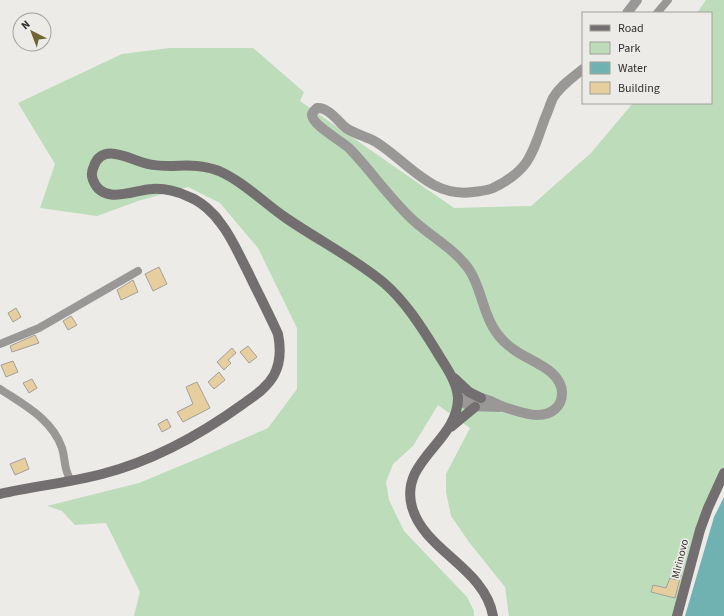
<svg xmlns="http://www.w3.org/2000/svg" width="724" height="616" viewBox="0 0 724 616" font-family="'Source Sans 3',sans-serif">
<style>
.green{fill:#bcdcba}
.water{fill:#70b2b2}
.building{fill:#e7ce9f;stroke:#a2a09c}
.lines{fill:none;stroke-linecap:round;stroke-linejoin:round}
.minor{stroke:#9a9797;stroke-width:8}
.tertiary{stroke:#9a9797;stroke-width:10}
.secondary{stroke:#736f70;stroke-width:10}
.labels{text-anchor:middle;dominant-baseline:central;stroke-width:3.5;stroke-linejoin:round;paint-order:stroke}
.street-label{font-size:11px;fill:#31302e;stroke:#edebe7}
</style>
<rect width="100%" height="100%" fill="#edebe7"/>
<path class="green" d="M706,0H724V473L708,508L677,616H509L505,587L469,542L451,516L446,492V474L470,428L438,405L413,446L393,464L386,482L389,500L404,531L467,597L474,611V616H134L140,592L106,523L75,525L62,511L47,506L139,483L204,456L268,428L297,389V328L258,248L220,203L188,187L138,201L97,216L40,208L55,164L18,103L122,54L170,48H253L304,92L300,101L454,208L531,206L591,153L633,103H711V13H697Z"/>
<path class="water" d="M724,497V616H685L714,517Z"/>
<path class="building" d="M159,267L167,284L153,291L145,274Z
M133,280L138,292L121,300L117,290Z
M16,308L21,317L13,322L8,313Z
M71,316L77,325L68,330L63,321Z
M35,335L39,343L12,352L10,346Z
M248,346L257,357L249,363L240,352Z
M232,348L236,353L228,360L231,363L224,370L217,362Z
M13,361L18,372L6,377L1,365Z
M219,372L225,380L214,389L208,382Z
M32,379L37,388L29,393L23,383Z
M197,382L210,408L183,422L177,412L193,404L186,387Z
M167,419L171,427L162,432L158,424Z
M25,458L29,469L15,475L10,464Z
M679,573L681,574L675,598L651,592L653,585L666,588L670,578L676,580Z"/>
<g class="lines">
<path class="minor" d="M657,13L668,0
M0,344L39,328L138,271
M0,389C24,405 52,419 62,448C66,461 63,468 71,481"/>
<path class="tertiary" d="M627,13L637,0
M458,400C465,398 473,397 481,398C490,400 496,404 504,407C519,412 542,421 555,409C560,405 562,399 562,393C562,369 528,361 513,349C506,344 500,338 496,332C482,313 482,287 468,268C454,249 432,237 414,221C390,199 372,172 350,149C342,141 312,125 312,115C312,112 315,110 317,108C328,107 338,121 346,128C355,134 367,137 376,142C408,162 431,198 473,192C480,191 486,191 493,188C530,170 532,154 545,118C548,112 550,104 553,98C560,86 572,78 583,69
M458,400L470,406L499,407"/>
<path class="secondary" d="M454,378L469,392L481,398
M451,427L475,407
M0,494C34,486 68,483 102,474C153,461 200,435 243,404C254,396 267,388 274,375C281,362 281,349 278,334C268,312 257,291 247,270C239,255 232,238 222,225C214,213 201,201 187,196C176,191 164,188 152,189C133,190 103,206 93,180C91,175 92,170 94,166C103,141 132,161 148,164C156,166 165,166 173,166C189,165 204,165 219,171C244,182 264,203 286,218C318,240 354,258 384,283C406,302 422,328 437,352C445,366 457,381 458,398C458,442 399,460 412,507C424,551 485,568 493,616
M677,616L700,530L708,508L724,473"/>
</g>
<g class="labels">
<g class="street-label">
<text transform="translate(680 559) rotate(-76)">Mirinovo</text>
</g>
</g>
<rect x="582" y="12" width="130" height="92" fill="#edebe7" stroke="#a2a09d"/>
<rect x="590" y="25" width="20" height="6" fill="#736f70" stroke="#a2a09d"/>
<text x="618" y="32" font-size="12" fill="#31302e">Road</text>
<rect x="590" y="42" width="20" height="12" fill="#bcdcba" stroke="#a2a09d"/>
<text x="618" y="52" font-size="12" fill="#31302e">Park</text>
<rect x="590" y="62" width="20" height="12" fill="#70b2b2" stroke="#a2a09d"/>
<text x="618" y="72" font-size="12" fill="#31302e">Water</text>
<rect x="590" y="82" width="20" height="12" fill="#e7ce9f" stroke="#a2a09d"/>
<text x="618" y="92" font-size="12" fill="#31302e">Building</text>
<g transform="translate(32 32) rotate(318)"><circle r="19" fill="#edebe7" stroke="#a2a09d"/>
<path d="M0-3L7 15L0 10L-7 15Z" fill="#6e6532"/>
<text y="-6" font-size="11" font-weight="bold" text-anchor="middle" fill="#31302e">N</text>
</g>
</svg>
